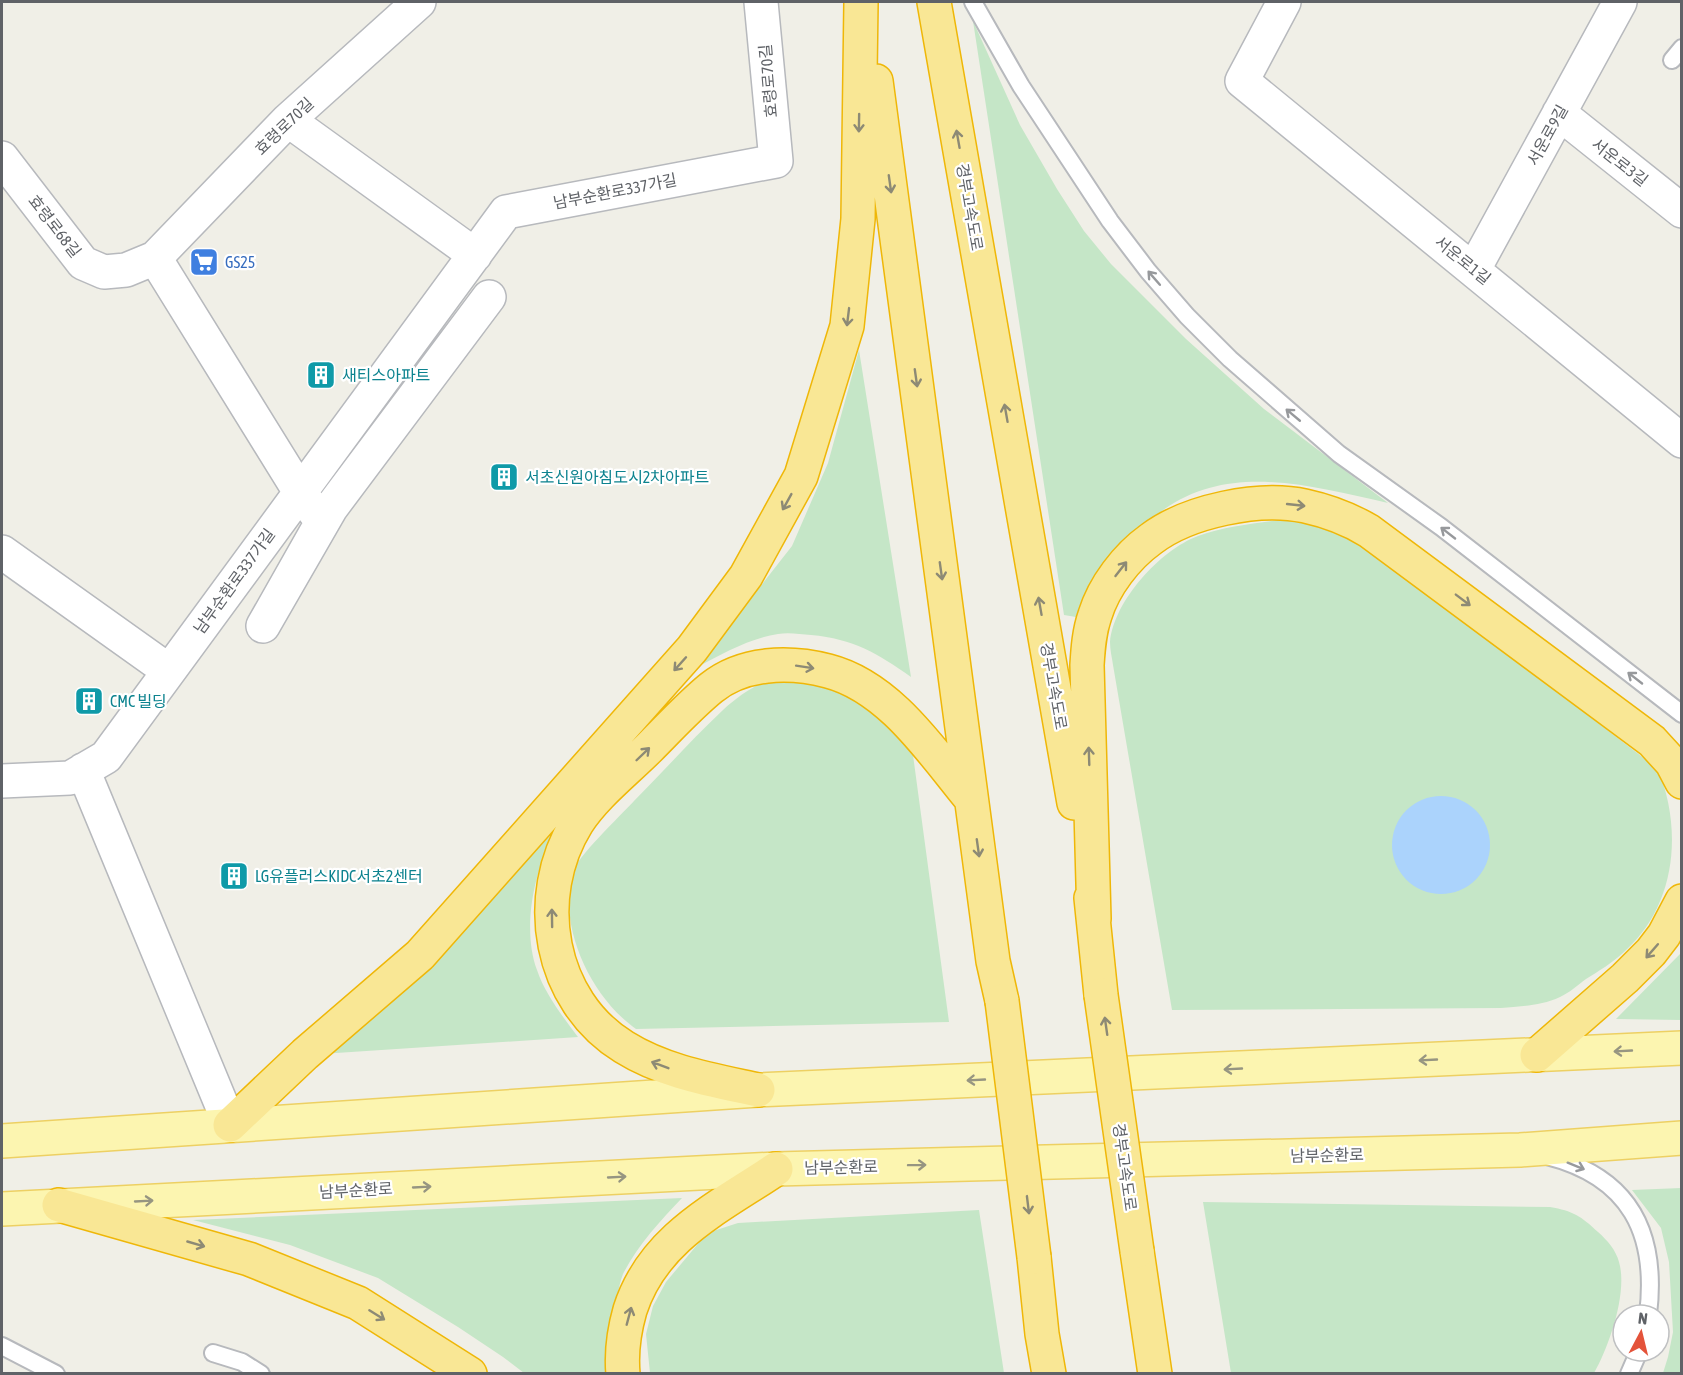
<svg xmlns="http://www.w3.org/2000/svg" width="1683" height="1375" viewBox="0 0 1683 1375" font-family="'Asap Condensed','Noto Sans KR',sans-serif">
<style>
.green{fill:#c5e6c7}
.water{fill:#abd3fc}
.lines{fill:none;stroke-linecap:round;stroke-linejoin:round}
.lane-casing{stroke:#b7b9bd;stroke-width:20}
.street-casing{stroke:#b7b9bd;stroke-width:36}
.primary-casing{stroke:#edd063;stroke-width:36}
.highway-casing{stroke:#efb708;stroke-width:36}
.lane{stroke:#fff;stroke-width:16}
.street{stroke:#fff;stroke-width:33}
.primary{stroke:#fcf5b0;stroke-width:33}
.highway{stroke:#f9e795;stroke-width:33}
.highway-bridge-casing{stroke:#efb708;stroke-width:36;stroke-linecap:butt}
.highway-bridge{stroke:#f9e795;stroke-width:33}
.oneway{stroke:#8d8a75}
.oneway2{stroke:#97999c}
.oneway3{stroke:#969581}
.labels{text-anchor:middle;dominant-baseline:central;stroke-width:4.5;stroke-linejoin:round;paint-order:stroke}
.street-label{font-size:16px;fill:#5f6267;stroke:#fff}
.shop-label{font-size:16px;fill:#366cbe;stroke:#fff;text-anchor:start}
.culture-label{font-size:16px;fill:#0d838f;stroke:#fff;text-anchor:start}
</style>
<rect width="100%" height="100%" fill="#f0efe7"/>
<path class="green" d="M973,21L1020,125L1057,189L1084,231L1111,264L1186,339L1264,409L1388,503C1305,485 1218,458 1147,523C1139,530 1132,543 1126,553C1112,574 1097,596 1082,618L1064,615Z
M859,350L911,677C877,653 854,639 811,635C800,634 788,632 778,634C750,638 722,654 697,667L792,546L828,463Z
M1294,518L1355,536L1658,769C1683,831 1676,906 1624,952C1612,963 1599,971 1586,979C1578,985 1569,993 1560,997C1541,1006 1521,1006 1501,1008L1172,1010L1113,665C1112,658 1110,650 1110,642C1114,601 1160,550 1198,536C1229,525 1262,523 1294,518Z
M806,678L850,694L902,737L913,755L949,1022L636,1029C591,997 558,928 572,873C576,858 621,815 634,801C664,771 692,739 723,710C734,700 751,687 765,682C777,678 793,679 806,678Z
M558,827C535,865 521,927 537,970C545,994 563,1017 578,1037L321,1054L494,895Z
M1681,953V1020L1616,1019Z
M1681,1188V1373H1663L1668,1357L1673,1332L1669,1262L1661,1228L1632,1190Z
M682,1198C661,1220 637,1246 623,1274C620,1281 619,1289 617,1296C611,1322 606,1347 607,1374L524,1373L503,1357L458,1327L378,1278L290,1245L193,1220Z
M1203,1202L1550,1207C1573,1211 1581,1216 1598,1232C1607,1240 1616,1250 1619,1262C1628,1292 1609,1347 1594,1373H1231Z
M979,1210L1004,1373H650L646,1334L653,1306L666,1282L707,1233L738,1223Z"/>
<path class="water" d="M1392 845a49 49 0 1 1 98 0a49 49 0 1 1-98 0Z"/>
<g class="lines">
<g class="lane-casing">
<path id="lane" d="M973,2L1021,86L1110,221L1148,271L1187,316L1230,359L1339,454L1441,527L1682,714
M1672,60L1682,48
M1547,1156C1630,1177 1658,1233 1648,1315
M2,1346L56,1374
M213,1353L242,1362L261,1374
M1629,1374L1639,1351"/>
</g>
<g class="street-casing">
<path id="street" d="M1284,2L1242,81L1682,441
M1559,113L1682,211
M288,120L475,255
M2,158L83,263L104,272L126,270L155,258L288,120L419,2
M155,258L300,492L322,522L263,626L331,508L489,297
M1474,269L1620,2
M2,552L169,671
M83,770L230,1125
M2,781L70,778L106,757L506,212L776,161L761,2"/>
</g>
<g class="primary-casing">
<path id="primary" d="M2,1141L758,1090L1682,1048
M2,1209L776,1169L1520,1150L1682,1138"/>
</g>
<g class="highway-casing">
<path id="highway" d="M934,2L1074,803
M876,81L993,961L1002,1001
M1091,898L1101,995
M1094,919L1087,665C1088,649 1089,632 1095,615C1104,586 1126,557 1151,539C1188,511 1259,496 1305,506C1328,511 1349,519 1369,531L1652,741L1672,763L1682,782
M1537,1055L1625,978L1651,952L1664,935L1682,901
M758,1090C712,1080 664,1072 624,1047C549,1001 531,897 577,823C595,795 625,772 649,748C669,728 689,706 711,688C743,662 789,661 828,671C890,687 932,752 971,799
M230,1125L305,1054L420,955L692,649L746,576L801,476L847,326L858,219L861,2
M59,1205L249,1259L358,1303L470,1374
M1137,1251L1155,1374
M1034,1257L1042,1334L1049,1374
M623,1374C621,1352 624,1331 630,1310C653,1238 718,1208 776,1169"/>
</g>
<use href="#lane" class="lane"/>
<use href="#street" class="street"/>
<use href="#primary" class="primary"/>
<use href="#highway" class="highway"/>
<g class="highway-bridge-casing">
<path id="highway-bridge" d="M1101,995L1137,1251
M1002,1001L1034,1257"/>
</g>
<use href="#highway-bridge" class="highway-bridge"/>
</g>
<defs><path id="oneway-shaft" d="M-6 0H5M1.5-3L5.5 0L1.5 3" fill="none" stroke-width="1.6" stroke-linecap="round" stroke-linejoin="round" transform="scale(1.5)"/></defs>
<g class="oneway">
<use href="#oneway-shaft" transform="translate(859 123) rotate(91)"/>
<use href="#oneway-shaft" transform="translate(958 139) rotate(-100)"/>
<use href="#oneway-shaft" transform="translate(890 184) rotate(82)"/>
<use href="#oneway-shaft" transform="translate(848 317) rotate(97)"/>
<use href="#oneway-shaft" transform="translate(916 378) rotate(82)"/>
<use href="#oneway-shaft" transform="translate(1006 413) rotate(-100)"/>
<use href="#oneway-shaft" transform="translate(787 502) rotate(119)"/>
<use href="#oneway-shaft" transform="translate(1296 505) rotate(6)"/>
<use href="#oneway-shaft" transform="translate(1121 569) rotate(-52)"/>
<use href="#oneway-shaft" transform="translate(941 571) rotate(82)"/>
<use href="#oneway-shaft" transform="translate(1463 600) rotate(37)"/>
<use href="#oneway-shaft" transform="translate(1040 606) rotate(-100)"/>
<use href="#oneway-shaft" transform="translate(680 664) rotate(132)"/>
<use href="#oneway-shaft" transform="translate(805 667) rotate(9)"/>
<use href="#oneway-shaft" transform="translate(643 754) rotate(-44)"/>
<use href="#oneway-shaft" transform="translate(1089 756) rotate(-92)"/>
<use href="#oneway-shaft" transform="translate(978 848) rotate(82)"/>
<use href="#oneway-shaft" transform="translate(552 918) rotate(-91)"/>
<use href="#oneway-shaft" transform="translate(1652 951) rotate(131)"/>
<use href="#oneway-shaft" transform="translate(1106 1026) rotate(-98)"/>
<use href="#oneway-shaft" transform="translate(660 1065) rotate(-159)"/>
<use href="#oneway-shaft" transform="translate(1028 1205) rotate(83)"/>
<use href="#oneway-shaft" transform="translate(196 1244) rotate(16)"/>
<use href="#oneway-shaft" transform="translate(377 1315) rotate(32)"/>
<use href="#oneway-shaft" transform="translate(629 1316) rotate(-75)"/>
</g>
<g class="oneway2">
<use href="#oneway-shaft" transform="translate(1154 278) rotate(-131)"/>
<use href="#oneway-shaft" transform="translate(1293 415) rotate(-140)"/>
<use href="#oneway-shaft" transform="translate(1448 533) rotate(-142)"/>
<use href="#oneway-shaft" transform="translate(1635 678) rotate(-142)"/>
<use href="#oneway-shaft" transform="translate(1576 1166) rotate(22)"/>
</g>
<g class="oneway3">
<use href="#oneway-shaft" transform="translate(1623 1051) rotate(177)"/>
<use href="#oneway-shaft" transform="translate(1428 1060) rotate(177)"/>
<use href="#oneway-shaft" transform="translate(1233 1069) rotate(177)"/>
<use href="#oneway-shaft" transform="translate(976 1080) rotate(177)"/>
<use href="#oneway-shaft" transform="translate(917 1165) rotate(-1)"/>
<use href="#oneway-shaft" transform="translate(617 1177) rotate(-3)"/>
<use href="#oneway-shaft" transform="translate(422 1187) rotate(-3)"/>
<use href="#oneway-shaft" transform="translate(144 1201) rotate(-3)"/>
</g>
<defs>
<g id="supermarket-square" transform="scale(1.5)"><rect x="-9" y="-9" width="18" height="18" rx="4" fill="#3f7fe0" stroke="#fff"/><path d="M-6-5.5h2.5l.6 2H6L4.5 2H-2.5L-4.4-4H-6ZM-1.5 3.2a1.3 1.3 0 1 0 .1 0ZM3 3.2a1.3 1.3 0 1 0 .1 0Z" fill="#fff"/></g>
<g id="building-square" transform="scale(1.5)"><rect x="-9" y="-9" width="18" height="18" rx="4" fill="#0f9aa8" stroke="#fff"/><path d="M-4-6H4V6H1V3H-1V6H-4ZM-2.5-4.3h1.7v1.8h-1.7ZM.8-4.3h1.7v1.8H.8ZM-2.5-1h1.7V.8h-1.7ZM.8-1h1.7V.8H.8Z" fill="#fff"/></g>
</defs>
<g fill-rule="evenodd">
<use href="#supermarket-square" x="204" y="262"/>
<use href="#building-square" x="321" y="375"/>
<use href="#building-square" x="504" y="477"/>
<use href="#building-square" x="89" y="701"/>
<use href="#building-square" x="234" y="876"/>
</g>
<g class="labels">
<g class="street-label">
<text transform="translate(768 81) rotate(-95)">효령로70길</text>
<text transform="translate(284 126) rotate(-44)">효령로70길</text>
<text transform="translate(1547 135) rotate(-61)">서운로9길</text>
<text transform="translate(1620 162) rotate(38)">서운로3길</text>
<text transform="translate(615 191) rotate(-11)">남부순환로337가길</text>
<text transform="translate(970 207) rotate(80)">경부고속도로</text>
<text transform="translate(55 226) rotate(52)">효령로68길</text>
<text transform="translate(1463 260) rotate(39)">서운로1길</text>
<text transform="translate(234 581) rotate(-54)">남부순환로337가길</text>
<text transform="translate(1054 686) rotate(80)">경부고속도로</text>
<text transform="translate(1327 1155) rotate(-1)">남부순환로</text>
<text transform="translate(841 1167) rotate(-1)">남부순환로</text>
<text transform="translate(1125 1167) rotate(82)">경부고속도로</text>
<text transform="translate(356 1190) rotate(-3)">남부순환로</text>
</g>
<g class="shop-label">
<text x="225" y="262">GS25</text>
</g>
<g class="culture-label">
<text x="342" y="375">새티스아파트</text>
<text x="525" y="477">서초신원아침도시2차아파트</text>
<text x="110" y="701">CMC 빌딩</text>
<text x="255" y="876">LG유플러스KIDC서초2센터</text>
</g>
</g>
<rect width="1683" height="1375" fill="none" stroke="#5f6267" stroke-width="6"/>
<g transform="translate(1641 1333) rotate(7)"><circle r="28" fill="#ffffff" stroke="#bfc0c2" stroke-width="1.5"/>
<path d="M0-4.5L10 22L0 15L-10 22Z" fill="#e4533a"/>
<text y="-9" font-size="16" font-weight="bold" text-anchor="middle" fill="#5f6267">N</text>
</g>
</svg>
